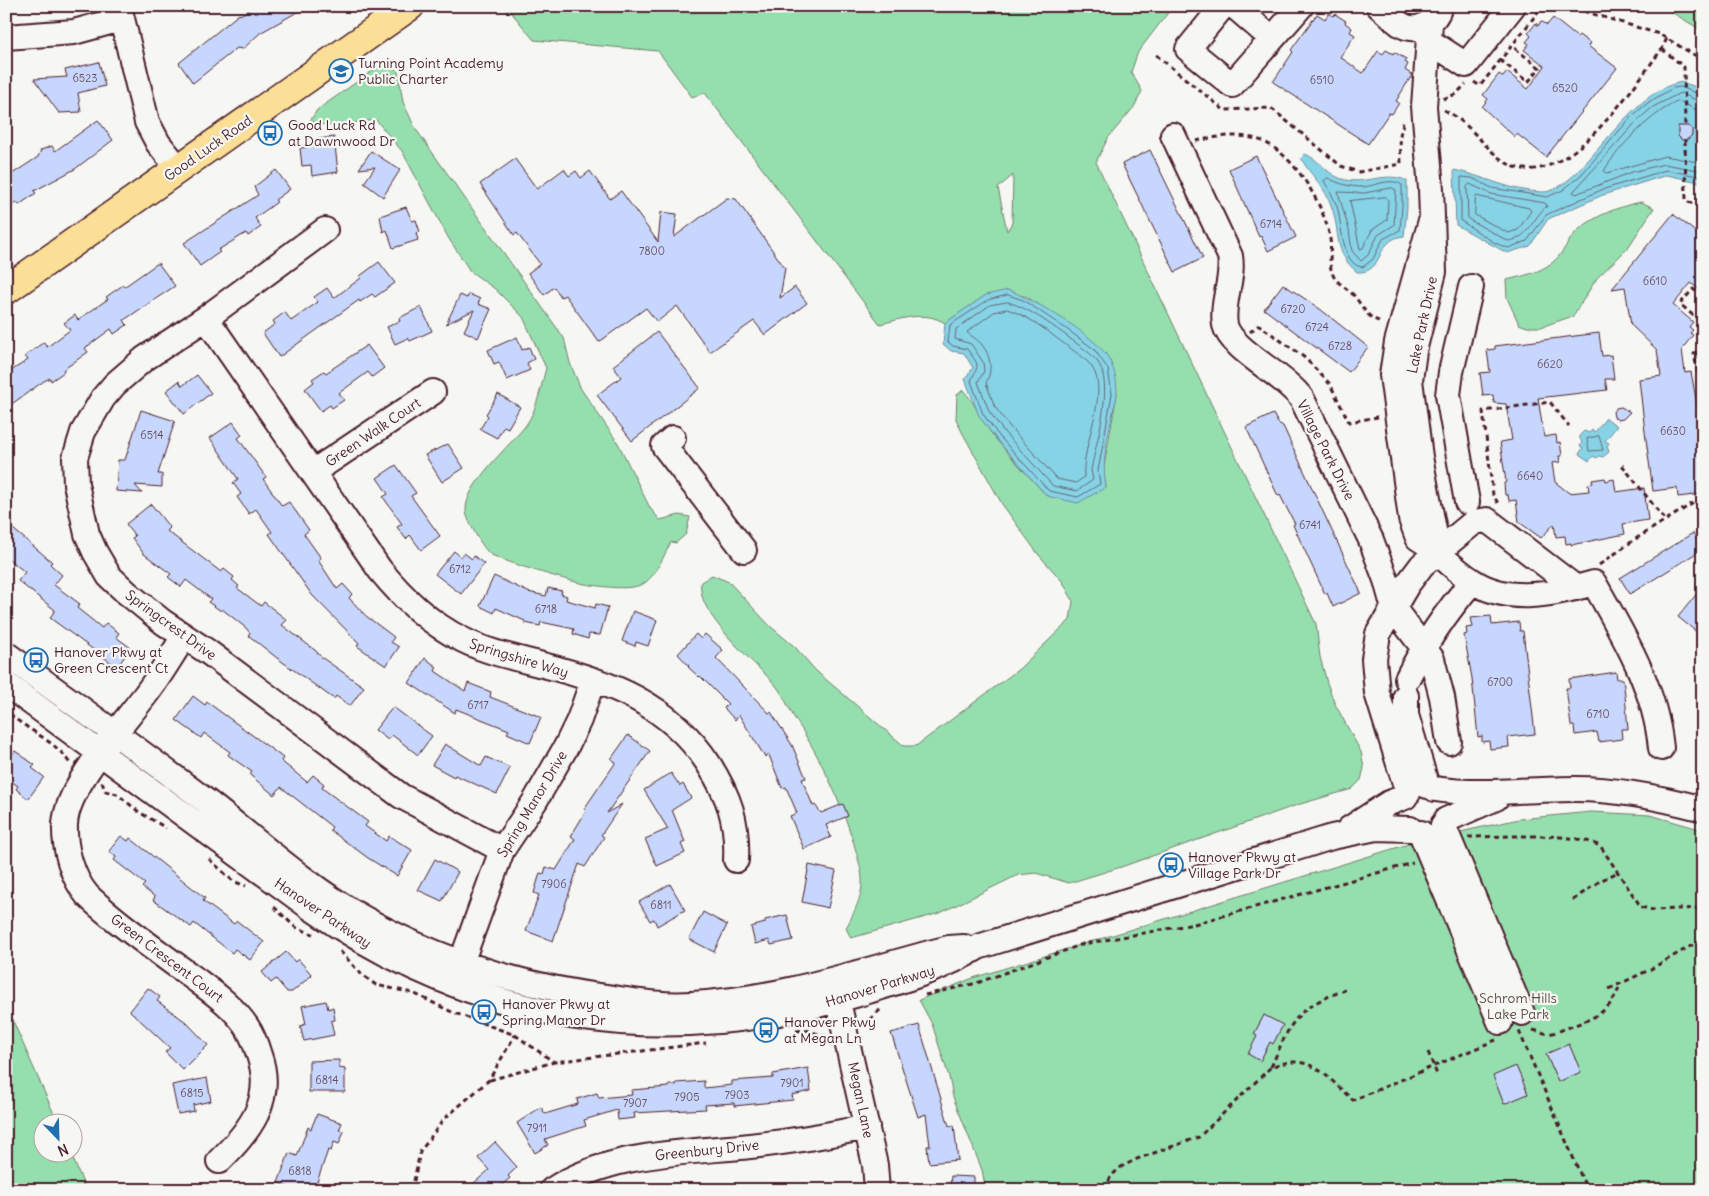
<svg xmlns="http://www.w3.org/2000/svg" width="1709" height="1196" viewBox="0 0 1709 1196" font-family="Delius,sans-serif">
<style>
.green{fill:#95dfae;stroke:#707f6c;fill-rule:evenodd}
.water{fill:#87d3e6;stroke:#6f8b9b}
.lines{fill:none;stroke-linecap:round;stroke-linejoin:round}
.shore{stroke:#626776;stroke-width:1}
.building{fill:#c7d6fd;stroke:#4a1f2b}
.minor-casing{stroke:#4a1f2b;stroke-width:28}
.major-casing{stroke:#4a1f2b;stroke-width:31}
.path{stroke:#4a1f2b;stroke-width:3;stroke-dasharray:5 4;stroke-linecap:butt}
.minor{stroke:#f6f6f2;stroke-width:24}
.major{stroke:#fbdf96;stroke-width:28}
.labels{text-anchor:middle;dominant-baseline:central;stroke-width:4.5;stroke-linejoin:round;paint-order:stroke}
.number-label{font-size:11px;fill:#694d60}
.poi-label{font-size:14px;fill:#4a1f2b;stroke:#f6f6f2;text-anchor:start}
.street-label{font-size:14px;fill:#4a1f2b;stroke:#f6f6f2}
.park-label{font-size:14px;fill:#5d4f4c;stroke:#f6f6f2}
</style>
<rect width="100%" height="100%" fill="#f6f6f2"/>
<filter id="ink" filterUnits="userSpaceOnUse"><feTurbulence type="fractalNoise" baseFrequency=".02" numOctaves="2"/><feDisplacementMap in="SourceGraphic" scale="10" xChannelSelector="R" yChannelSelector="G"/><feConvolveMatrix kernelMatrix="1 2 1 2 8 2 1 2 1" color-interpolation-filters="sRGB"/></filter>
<g filter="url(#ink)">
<path class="green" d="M487,6H1173L1138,52L1131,72L1142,91L1134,107L1108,138L1096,162L1316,624L1320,657L1327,683L1335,704L1361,752L1364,768L1361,780L1352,789L1297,805L1121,867L1069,883L1036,873L1018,875L940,913L851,938L846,928C853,915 861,899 862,885C863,872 857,856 854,844C840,798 820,757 794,717C788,707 784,696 777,687C757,663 695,615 701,582L712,575L729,582L770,626L795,647L816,671L904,746H916L1019,669L1070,620L1073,601L1063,582L1038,554L1002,504L962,432L956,419L957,395L963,390C976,404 983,423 995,438C1011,458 1030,477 1047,496L1106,487L1103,472L1117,394L1097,345L1026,296L986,295L945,323C924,310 902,319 880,324L705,93L692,97L658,51L534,40L511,12L503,8ZM1013,175L1012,223L1007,231L998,188Z
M1661,6H1703V31Z
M382,64H390L398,72L403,102L415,128L564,338L570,363L581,389L618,443L650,508L660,520L679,515L690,517L686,534L676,543L671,542C664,555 655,579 641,585C627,590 606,587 591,585C577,584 501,561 490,554C483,549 466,519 466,511C464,485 511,445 526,425C537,410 541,386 546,368L523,317L495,289L470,271L449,239L402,151L376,120L328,126L310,121L317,110Z
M1641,202L1654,208L1627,249L1597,278L1573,316L1541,327H1527L1519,324L1507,298L1506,280C1523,276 1539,273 1553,262C1563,254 1568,240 1577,231C1594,216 1620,206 1641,202Z
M1591,812L1650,815L1703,830V1190H986L982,1170L953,1097L949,1077L932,1024L919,1000L973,978L1415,842L1519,819Z
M6,1005L58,1123L42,1124V1154H71L86,1190H6Z"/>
<path class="water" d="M1682,82L1696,87L1703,93V183L1667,175L1603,195L1548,219L1530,246L1507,253L1456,225L1454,170C1484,176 1512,192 1543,192C1581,192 1625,91 1682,82Z
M1305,154C1321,160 1328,177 1346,180C1367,184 1388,171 1407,181V208L1404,236C1374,239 1385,274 1357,272C1333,252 1341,235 1332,208C1326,187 1309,174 1301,158Z
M1008,290C1032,298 1094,335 1108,357C1114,367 1117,381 1117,393C1117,399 1114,406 1113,412C1108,436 1101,462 1106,487L1078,503L1047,496L996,439L979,416L965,379L973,368L964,353L951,351L943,344L945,323L986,295Z
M1606,418L1617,426L1605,441L1609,443L1607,446L1609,452L1603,457L1599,456L1597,458L1593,456L1589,461L1579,454L1583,448L1580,446L1582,443L1579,436L1584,431L1589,433L1592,430L1595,432Z"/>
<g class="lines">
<path class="shore" d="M1703,96L1681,87L1673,88L1649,102L1632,116L1581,175L1563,190L1547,197L1492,188L1472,178L1461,177V221L1495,243L1508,248L1527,241L1546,215L1601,190L1666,170L1703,177
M1703,103L1680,93L1653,107L1637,121L1573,192L1576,194L1632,172L1664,164L1703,171
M1703,110L1694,109L1679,101C1654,111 1618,147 1604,171L1607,173L1665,156L1703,163
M1328,178C1339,184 1350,187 1363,187C1375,186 1391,177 1402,185V207L1400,230L1383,239L1373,259L1363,267C1341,266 1342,222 1337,206C1334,198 1329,189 1324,181Z
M1470,184L1491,194L1545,203L1547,206C1532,218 1529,239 1508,241L1468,219L1467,187Z
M1392,188L1396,190L1394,225L1378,235L1368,255L1361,261L1352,251L1349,230L1338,192L1364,193Z
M1476,196L1529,208L1531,211L1518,230L1508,233L1475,215Z
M1386,197L1388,200L1387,220L1372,230L1363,248L1360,249L1350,201Z
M1008,295L1023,300L1065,328L1094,349L1108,369L1112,394L1098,471L1100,484L1078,497L1049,491L999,436L983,414L971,381C979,363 980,367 967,349L953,346L948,342L950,325L988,300Z
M1008,302C1028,308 1047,322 1064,334C1075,343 1088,350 1097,361C1115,384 1096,443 1091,470L1093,480L1077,491L1053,486L1004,432L989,411L978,382L984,371L983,362L971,344L955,339L956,329L990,305Z
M1007,309C1027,315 1046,330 1063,343C1072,350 1085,357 1092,367C1110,394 1081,446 1084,477L1076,483L1057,479L1010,427L995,407L986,383C994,368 990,350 976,339C972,336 969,335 967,332L994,312Z
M1599,436L1603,450L1589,451L1587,439Z"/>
</g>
<path class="building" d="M256,6H308L260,33L243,49L237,48L193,83L179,63L239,14L240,15Z
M1329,13L1333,16L1335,14L1346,21L1345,23L1352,28L1350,32L1355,35L1340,57L1363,73L1378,51L1383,54L1386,50L1393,54L1394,52L1406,59L1405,62L1408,64L1405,70L1412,75L1396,101L1399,103L1392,114L1389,113L1368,144L1273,82L1293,52L1291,50L1317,14L1325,19Z
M1553,18L1577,37L1579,35L1590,43L1588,46L1617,68L1546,157L1517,134L1515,137L1482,107L1488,99L1483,95L1499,74L1503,77L1507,72L1528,89L1545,66L1524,50L1529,44L1526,42L1531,36L1528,33L1536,23L1538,26L1541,21L1547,25Z
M99,62L105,86L78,93L81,112L59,113L34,79L67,77L65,70Z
M98,120L113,140L75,169L34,191L36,193L19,205L17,202L6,209V178L38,157L41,150L52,146L55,151Z
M1678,126H1688L1692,129V135L1688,139L1682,140L1678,136Z
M334,137L338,172L312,176L311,165L302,166L300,148L309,147V143L319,142L318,139Z
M1150,150L1203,258L1175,272L1122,164Z
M371,151L400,170L383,197L364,183L375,167L359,169Z
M1256,156L1296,237L1268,251L1261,236L1259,237L1229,169Z
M515,159L537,189L564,169L569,176L576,171L581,178L590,171L610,199L621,191L658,242L661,212L677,214L674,237L727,198L736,199L785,268L780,298L795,287L807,303L765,335L754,321L710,352L677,306L657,322L646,308L599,342L565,295L561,297L554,287L544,295L528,273L540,264L517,233L514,235L480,184Z
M276,170L290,189L275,200L277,202L255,218L261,227L248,236L246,233L218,250L220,252L200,266L184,243L258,195L254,187Z
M406,207L412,221L416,220L420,232L416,233L418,240L393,248L387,230L383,232L380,216Z
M1673,214L1703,238V293L1691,283L1673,305L1693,322L1689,327L1693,330L1690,333L1693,335L1682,349L1685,373L1691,372L1703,437L1702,494L1678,497L1677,488L1653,491L1645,432L1639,379L1661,376L1657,350L1631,325L1625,287L1612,289Z
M379,262L395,283L375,297L372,294L360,302L359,300L279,357L263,333L275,324L273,321L285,312L291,321L318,302L314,297L327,288L334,298L361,278L360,276Z
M158,263L175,286L124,320L127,325L114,334L111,329L85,348L88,352L63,370L64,372L51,381L50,378L44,381L6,408V374L28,360L25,356L44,342L47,347L70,330L64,323L75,315L78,320L108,299L106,297L123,285L124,287Z
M1283,284L1320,309L1368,347L1349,372L1264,309Z
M469,294L480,299L478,304L491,309L478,338L464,331L474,310L446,324L460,295L467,298Z
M421,307L432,331L410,341L408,338L395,344L387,327L400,321L399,318Z
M657,332L700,388L632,441L597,395L621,377L613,366Z
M1599,333L1602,356L1611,355L1614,379H1605L1607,390L1538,398L1544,437L1556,435L1557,443L1560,442L1562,456H1559L1560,462L1552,463L1555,482L1569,493L1589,491L1588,484L1593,483L1592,480L1605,478L1606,481L1614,479L1616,492L1644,488L1648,520L1623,524L1625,534L1571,545V543L1566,544L1565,536L1556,537L1554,524L1541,538L1519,522L1516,500L1509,501L1508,495H1505L1504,483L1506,482L1500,442L1512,440L1506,404L1494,403L1493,395L1483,396L1480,373L1490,372L1487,350L1495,349V346Z
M517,337L522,350L529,347L534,359L527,363L530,370L507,380L499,362L494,364L488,350Z
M367,345L384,368L372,377L368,372L339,393L344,400L332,408L330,405L321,411L305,389L314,382L312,379L324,371L326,373Z
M197,375L211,393L184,414L166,391L179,381L182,386Z
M498,394L520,407L508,428L504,426L497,438L480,429L488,416L486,414Z
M1621,407L1630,412L1623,419L1618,420L1614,417L1613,412L1616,408Z
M141,410L175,421L158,474H162V487L135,485L142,493L116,491L118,460H125Z
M1273,414L1278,423L1283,426L1361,593L1333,607L1327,593L1325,594L1293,525L1295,524L1280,495L1278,496L1246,427Z
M233,422L242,435L238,438L266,477L263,479L282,506L289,502L309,530L304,534L321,558L318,560L337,589L343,584L352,594L349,598L366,616L394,637L391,642L399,647L386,666L357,646L359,643L312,595L269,534L272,532L256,509L249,514L237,497L241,494L233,483L238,479L210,438Z
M448,444L464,468L442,482L425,455Z
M396,465L416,493L411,496L440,536L421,550L410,535L406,539L397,527L402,524L383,497L388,494L377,478Z
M151,504L170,528L167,531L221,572L224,569L234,577L232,580L239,586L237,588L261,606L264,602L287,620L282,625L316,651L321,657L364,687L350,706L336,696L334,699L277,658L248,635L250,633L246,628L222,609L221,611L208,602L211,599L186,580L181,587L168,577L171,574L144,554L132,538L135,536L126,524Z
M6,523L52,562L50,564L62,575L54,585L80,604L77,608L102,628L106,623L119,633L116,637L131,648L117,667L50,618L55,610L18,581L25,572L6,557Z
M1693,533L1703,549L1630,594L1620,578Z
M454,551L461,557L464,553L472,559L474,556L484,564L461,594L435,574Z
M494,576L528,592L546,596L548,588L562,591L561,594L567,596L566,600L595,608L596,604L608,607L600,635L589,634L588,639L573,634L574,629L541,622L540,626L525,623V621L496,608L494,613L480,606Z
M1703,586V637L1678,617Z
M633,611L657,620L648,646L636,642L635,646L622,641Z
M1491,616L1492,625L1519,622L1520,631H1523L1535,734L1508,737L1509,747L1490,749L1489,741L1482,742V736L1478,737L1472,678L1464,635L1467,634L1466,628L1473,627L1471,618Z
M696,634L701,639L705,634L723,650L716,658L769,713L771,712L792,745L806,778L802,779L813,806L815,805L821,813L843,804L848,816L826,825L831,837L804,849L790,816L797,813L786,787L782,788L769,755L765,757L739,715L735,720L724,708L728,704L700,676L699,677L688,667L689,666L678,654Z
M425,658L437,667L435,671L465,691L468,683L491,692L490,697L541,717L530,743L507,733L509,730L456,709L455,713L409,683Z
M1616,672L1617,679H1623L1625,695L1628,729H1621L1622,739L1599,742L1597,732L1575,735L1574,726H1571L1566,688H1570L1569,679Z
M193,696L205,705L207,702L274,751L283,758L281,761L307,782L313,775L324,784L322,788L368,822L365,826L386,841L389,836L412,850L397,876L368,858L330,830L332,827L281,787L274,795L250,775L252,772L228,755L230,752L204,733L201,738L176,720Z
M393,707L432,736L418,755L392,735L388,740L375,730Z
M628,735L650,751L607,813L622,804L601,835L604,837L585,867L579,864L553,941L526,931L539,895L534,893L540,873L544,874L546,867L556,870L575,839L571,836L586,811L584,809L616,762L611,759Z
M445,744L481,766L486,757L510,768L497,794L455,775L454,777L432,765Z
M15,751L35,765L32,768L44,777L28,799L16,789L18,786L6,778V762Z
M671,773L680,786L683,784L691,798L672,810L685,842L681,844L685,853L657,866L645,839L668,829L644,790Z
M121,836L128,841L130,838L205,898L203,901L234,924L237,921L264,942L250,960L235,949L232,953L194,923L191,927L153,900L155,897L142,887L145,884L114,860L116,857L109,851Z
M435,859L458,872L442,901L418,890Z
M809,865L836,871L828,908L802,902Z
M670,884L685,910L657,926L654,919L650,921L639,902Z
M703,912L727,925L714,952L689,939Z
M787,915L793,940L771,945L769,940L755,944L751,927L765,923V920Z
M286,952L295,962L298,959L312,975L292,992H287L276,979L271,983L262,972Z
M148,988L160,997L157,1001L186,1022L208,1045L183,1070L165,1052L170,1048L130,1011Z
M326,1001L328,1009L333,1007L335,1020L331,1021L334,1035L304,1041L300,1026L306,1024L302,1006Z
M1264,1015L1283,1025L1273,1044L1270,1042L1260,1061L1248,1054L1257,1036L1254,1034Z
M919,1025L949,1126L954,1125L958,1160L929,1163L927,1146H930L926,1114L918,1117L891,1033Z
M1569,1044L1581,1072L1558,1082L1546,1054Z
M339,1060V1068L345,1069V1092H309V1061Z
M1516,1066L1528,1094L1504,1104L1493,1076Z
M808,1068L811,1091L792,1095L793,1100L734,1106V1103L705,1105L706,1109L634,1113L635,1118L618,1120L617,1110L584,1120L586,1126L545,1139L548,1145L535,1153L517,1123L541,1107L545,1114L578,1104L577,1099L597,1093L599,1098L632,1095L631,1090L669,1087V1085H676V1083L704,1081V1088L732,1085V1081L773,1078V1074Z
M207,1078L211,1101L193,1105L194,1111L178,1114L172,1085Z
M317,1114L342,1123L339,1130L344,1131L339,1144L334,1142L331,1151L328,1150L316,1185L310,1183L308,1190H295L278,1183L289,1153L297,1156L308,1127L311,1129Z
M495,1142L517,1167L508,1176L510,1178L496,1190H466L489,1170L478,1158Z
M951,1176L974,1177V1190H950Z"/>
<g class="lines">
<g class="minor-casing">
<path id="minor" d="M119,6L147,122L158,143L179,169
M1223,6L1188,49L1232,85L1301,6
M1234,6L1271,38
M1379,6C1386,12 1393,19 1400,24C1417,35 1435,23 1440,6
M1430,24L1424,106L1431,189L1434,272L1414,351L1410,380L1420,457L1434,530L1426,543L1418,538L1411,519L1392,375L1397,342L1432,217
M6,37L74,32L121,19
M1429,41L1466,65L1513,6
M1173,135L1230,256C1234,279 1221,302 1225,325C1231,350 1284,374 1302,399L1371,540L1386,580L1394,609L1432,659L1442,697L1449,742
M325,230L206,318L144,359L115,384L103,398L83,432L75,458L76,484L87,534L95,552L109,576L126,592L163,622L208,652L401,796L502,850
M206,318L380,570C404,599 429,623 463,640C489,653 516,658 543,665C610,682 669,704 708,763C729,796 738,821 736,860
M673,438L664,446L744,550
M313,472L433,392
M1467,502L1448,395L1451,372L1471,287
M1426,543C1441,555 1455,570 1471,580C1507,605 1555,594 1594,583C1624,636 1655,687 1661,748
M184,637C171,656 160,676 146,694C123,725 67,785 65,824C64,848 72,877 87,895C96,904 106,912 116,920C141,940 168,959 195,979C214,993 234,1007 247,1027C253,1036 256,1045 259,1055C275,1100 249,1132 219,1161
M6,654C73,703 140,751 206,801C258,841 306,886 363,918C439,961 526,987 613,998C639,1002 666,1006 692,1004C782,999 863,970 949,948L964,947
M1407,679C1425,643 1446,612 1472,582
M6,684L311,908C478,1024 661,1052 855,995C898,982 941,970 978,947L1332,837L1376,828L1410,829
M1406,696V715L1427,786
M1435,789C1482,796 1528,789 1575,789C1618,789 1662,798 1703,809
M1408,793L1377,693L1374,659L1378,634L1407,585L1422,565L1474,522L1487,520L1576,588
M1446,820L1496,798
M1443,825L1522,1013
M1349,829L1389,803L1405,797
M1421,833L1500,1022
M456,977L502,850L535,801L566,747L579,720L593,680
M834,984L875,1165L877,1190
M552,1190C611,1152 683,1153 750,1146C789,1142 828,1135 867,1127"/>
</g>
<g class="major-casing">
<path id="major" d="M6,290L410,6"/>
</g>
<path class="path" d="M1567,6L1659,34L1703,60
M1662,49L1684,67L1685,126
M1156,55L1224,110L1271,108L1341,166L1359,172L1401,164L1400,135L1404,119
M1500,60L1528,82L1540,68L1512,46
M1474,82L1480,86L1543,6
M1443,99L1456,94L1466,84
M1444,110C1469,122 1481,144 1502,160C1560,203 1633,86 1662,49L1667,38
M1685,140L1686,201L1703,208
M1196,141C1216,137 1235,133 1256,139C1291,148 1325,205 1330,239C1332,253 1327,264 1334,277C1338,284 1350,290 1356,298C1364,309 1368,319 1382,322
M1703,297L1693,289L1680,304L1703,324
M1250,332L1259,325L1305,358L1330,384L1349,422L1378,417
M1703,345L1694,354L1703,398
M1703,399L1698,400L1703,422
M1622,465L1666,521
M1498,503L1493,495L1483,411L1550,402L1569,426
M1599,565L1637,538L1703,497
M10,714C28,731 58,742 70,764
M102,782L105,791L117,794L139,812L166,828
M1468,837C1497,837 1580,831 1601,847L1641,907L1653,910L1703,908
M209,859L233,881L246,886
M1573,900L1600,881L1616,873
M274,907L295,927L313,934
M340,951L361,974L376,985L413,993L452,1012L515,1035L554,1062L706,1043
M1609,989L1649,970L1703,939
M925,995L977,983L1083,944L1194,924L1413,863
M862,1021L867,1022L881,1009
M1533,1030L1548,1034L1557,1032C1585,1020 1611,1017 1620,984
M796,1031L806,1030L824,1036
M1519,1031L1587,1190
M1428,1052L1438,1077
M1271,1067C1292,1020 1295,1008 1345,990
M490,1080L554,1062
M412,1190L420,1152L443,1120L489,1080L515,1035
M1105,1190L1111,1176L1121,1167L1137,1159L1199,1137L1271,1067C1311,1051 1325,1076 1353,1100L1496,1040"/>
<use href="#minor" class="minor"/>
<use href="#major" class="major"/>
</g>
</g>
<defs>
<g id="school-ring" transform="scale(1.25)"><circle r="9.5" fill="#f6f6f2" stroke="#1f6fb2" stroke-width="1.5"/><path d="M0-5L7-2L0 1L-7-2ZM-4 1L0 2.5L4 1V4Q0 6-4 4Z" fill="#1f6fb2"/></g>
<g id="bus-ring" transform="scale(1.25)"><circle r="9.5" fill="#f6f6f2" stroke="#1f6fb2" stroke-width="1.5"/><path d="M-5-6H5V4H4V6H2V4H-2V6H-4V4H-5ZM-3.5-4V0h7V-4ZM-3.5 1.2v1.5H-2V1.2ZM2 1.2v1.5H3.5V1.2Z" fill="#1f6fb2"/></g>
</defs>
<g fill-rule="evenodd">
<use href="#school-ring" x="341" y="71"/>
<use href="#bus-ring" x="270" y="133"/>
<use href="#bus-ring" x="36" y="660"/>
<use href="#bus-ring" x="1171" y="865"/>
<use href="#bus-ring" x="484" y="1012"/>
<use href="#bus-ring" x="766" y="1030"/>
</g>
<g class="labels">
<g class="number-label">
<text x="85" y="78">6523</text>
<text x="1322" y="80">6510</text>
<text x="1565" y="88">6520</text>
<text x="1271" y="224">6714</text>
<text x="652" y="251">7800</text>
<text x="1655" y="281">6610</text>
<text x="1293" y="309">6720</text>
<text x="1317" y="327">6724</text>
<text x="1340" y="346">6728</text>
<text x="1550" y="364">6620</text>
<text x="1673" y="431">6630</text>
<text x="152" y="435">6514</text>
<text x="1530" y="476">6640</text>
<text x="1310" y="525">6741</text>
<text x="460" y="569">6712</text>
<text x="546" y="609">6718</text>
<text x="1500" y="682">6700</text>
<text x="478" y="705">6717</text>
<text x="1598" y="714">6710</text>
<text x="554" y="884">7906</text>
<text x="661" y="905">6811</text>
<text x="327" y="1080">6814</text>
<text x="792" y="1083">7901</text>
<text x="192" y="1093">6815</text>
<text x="737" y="1095">7903</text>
<text x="687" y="1097">7905</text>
<text x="635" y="1103">7907</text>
<text x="537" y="1128">7911</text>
<text x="300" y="1171">6818</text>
</g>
<g class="poi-label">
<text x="358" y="63">Turning Point Academy<tspan x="358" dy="16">Public Charter</tspan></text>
<text x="288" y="125">Good Luck Rd<tspan x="288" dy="16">at Dawnwood Dr</tspan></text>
<text x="54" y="652">Hanover Pkwy at<tspan x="54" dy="16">Green Crescent Ct</tspan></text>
<text x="1188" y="857">Hanover Pkwy at<tspan x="1188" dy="16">Village Park Dr</tspan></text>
<text x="502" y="1004">Hanover Pkwy at<tspan x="502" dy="16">Spring Manor Dr</tspan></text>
<text x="784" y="1022">Hanover Pkwy<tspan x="784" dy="16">at Megan Ln</tspan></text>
</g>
<g class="street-label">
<text transform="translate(208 148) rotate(-35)">Good Luck Road</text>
<text transform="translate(1422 325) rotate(-78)">Lake Park Drive</text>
<text transform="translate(373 432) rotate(-34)">Green Walk Court</text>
<text transform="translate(1326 450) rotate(63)">Village Park Drive</text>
<text transform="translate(171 625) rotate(36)">Springcrest Drive</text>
<text transform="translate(519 658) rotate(17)">Springshire Way</text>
<text transform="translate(532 804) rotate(-59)">Spring Manor Drive</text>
<text transform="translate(323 913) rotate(34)">Hanover Parkway</text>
<text transform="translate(167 958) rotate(37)">Green Crescent Court</text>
<text transform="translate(880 986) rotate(-17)">Hanover Parkway</text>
<text transform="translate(861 1100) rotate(78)">Megan Lane</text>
<text transform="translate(707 1150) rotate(-6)">Greenbury Drive</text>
</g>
<g class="park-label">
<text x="1518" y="998">Schrom Hills<tspan x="1518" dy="16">Lake Park</tspan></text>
</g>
</g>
<rect width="1709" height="1196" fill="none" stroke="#f6f6f2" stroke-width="25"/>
<rect x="12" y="12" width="1684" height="1171" fill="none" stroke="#4a1f2b" stroke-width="2" filter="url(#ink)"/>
<g transform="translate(58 1138) rotate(157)"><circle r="24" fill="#f6f6f2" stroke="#b1a0a2"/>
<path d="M0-4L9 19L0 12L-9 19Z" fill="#1f6fb2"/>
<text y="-8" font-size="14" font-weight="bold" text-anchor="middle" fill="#4a1f2b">N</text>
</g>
</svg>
